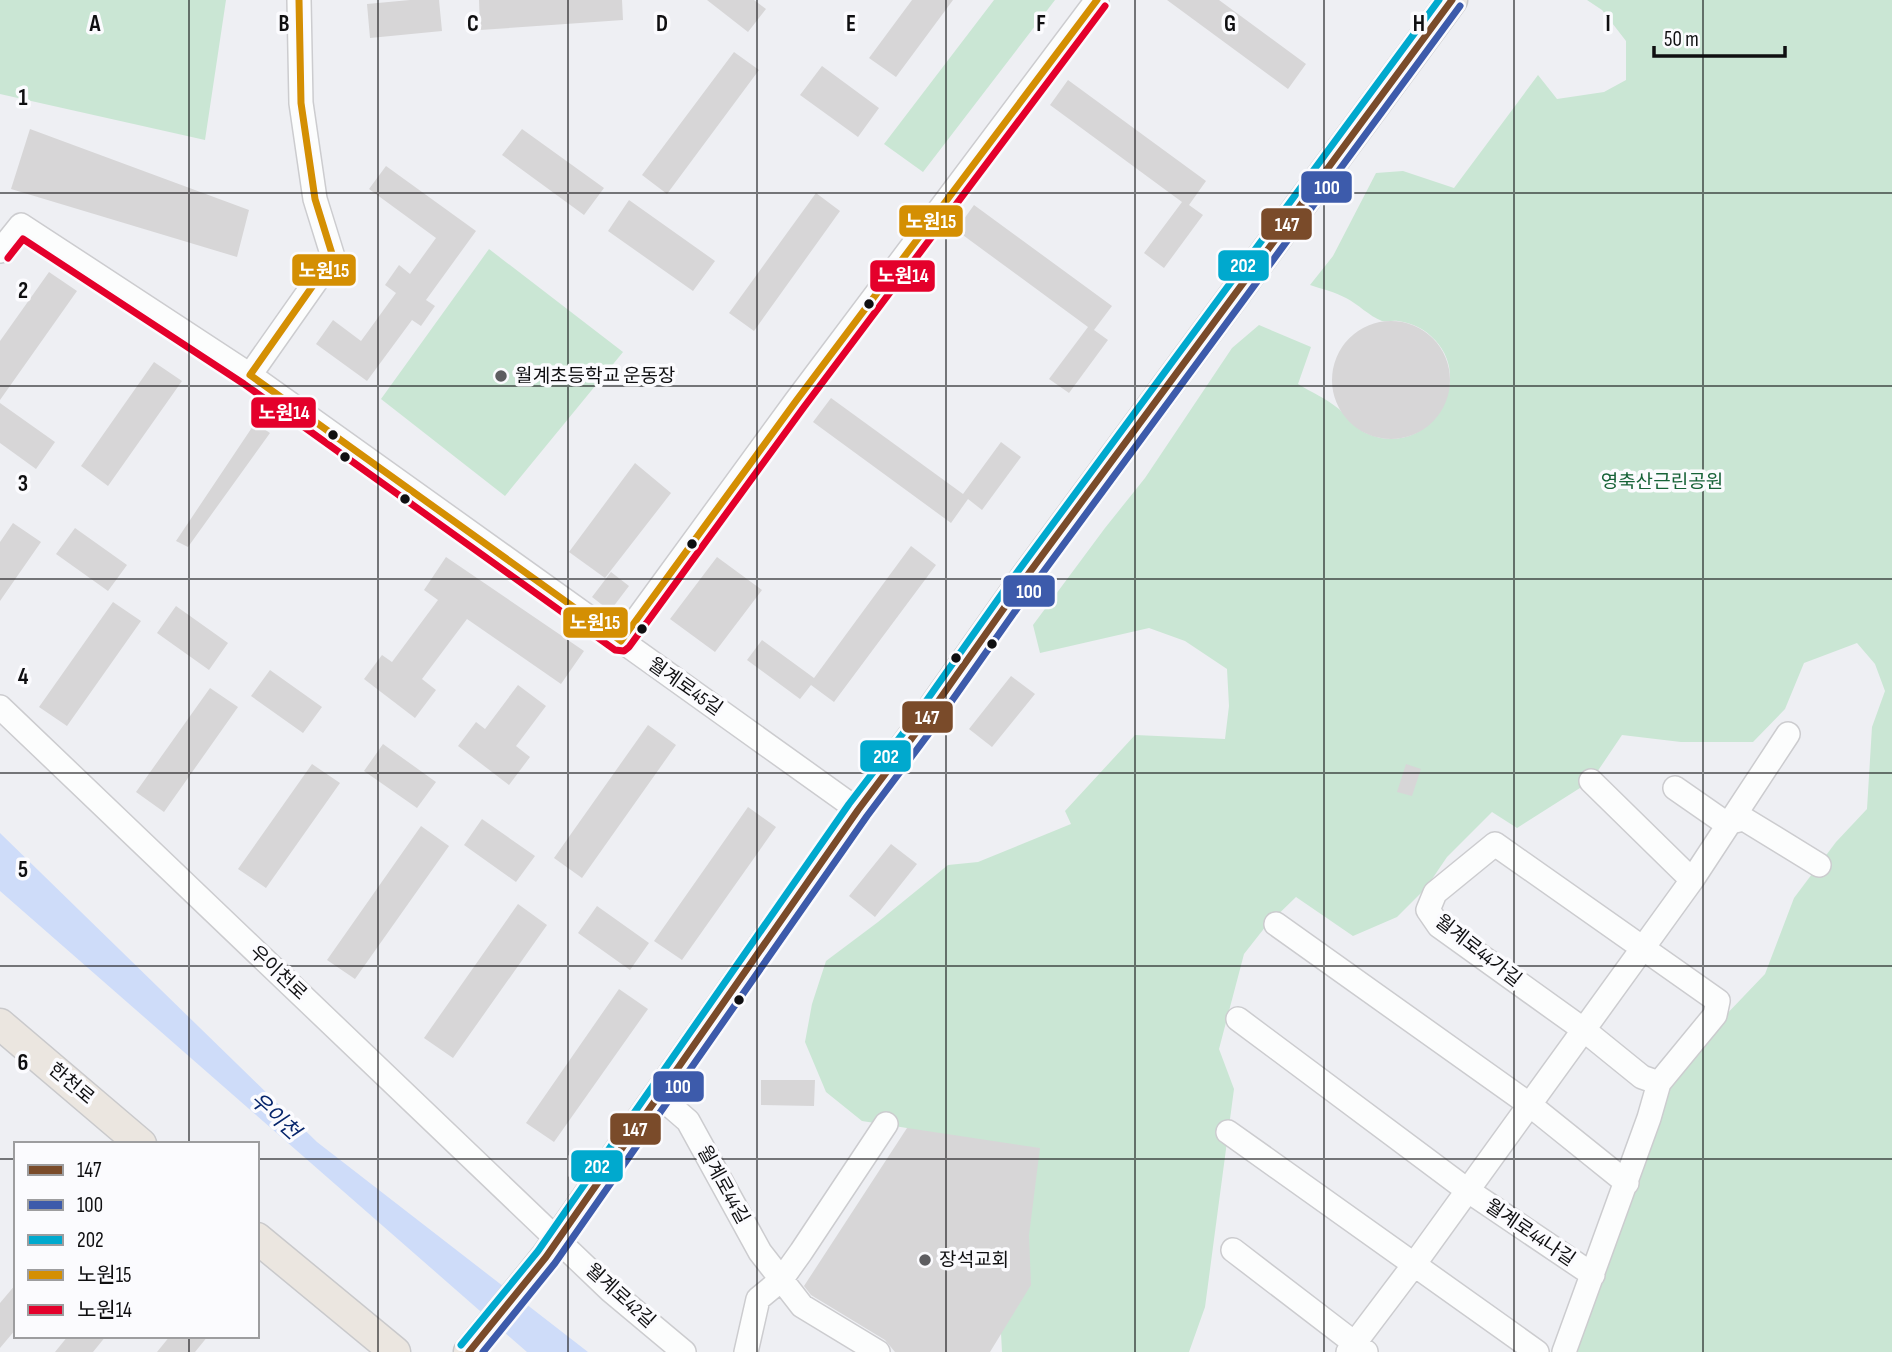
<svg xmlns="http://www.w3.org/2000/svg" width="1892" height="1352" viewBox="0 0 1892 1352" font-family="'Sofia Sans Condensed','Noto Sans KR',sans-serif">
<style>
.green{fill:#cae6d4}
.water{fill:#cedcf9}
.building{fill:#d7d6d7}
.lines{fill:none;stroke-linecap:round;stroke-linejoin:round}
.minor-casing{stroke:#cccccf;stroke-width:26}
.major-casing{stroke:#c9c9cb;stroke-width:33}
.minor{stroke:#fcfdfd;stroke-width:23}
.major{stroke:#ebe6e0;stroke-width:30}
.bus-1-casing{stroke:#fbfbfe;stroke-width:12}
.bus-2-casing{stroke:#fbfbfe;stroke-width:12}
.bus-3-casing{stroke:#fbfbfe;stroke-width:12}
.bus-4-casing{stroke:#fbfbfe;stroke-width:12}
.bus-5-casing{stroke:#fbfbfe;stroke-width:12}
.bus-1{stroke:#7a4b2a;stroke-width:7}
.bus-2{stroke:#3d5bab;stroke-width:7}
.bus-3{stroke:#00a9ce;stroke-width:7}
.bus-4{stroke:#d48f03;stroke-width:7}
.bus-5{stroke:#e4002b;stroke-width:7}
.grid{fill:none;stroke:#0f0f11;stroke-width:2;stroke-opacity:0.55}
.bus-dot{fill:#0f0f11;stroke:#fbfbfe;stroke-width:2.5}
.poi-dot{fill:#5d5d60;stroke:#fbfbfe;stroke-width:2.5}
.labels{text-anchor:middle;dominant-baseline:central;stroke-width:7;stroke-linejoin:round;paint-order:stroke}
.poi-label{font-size:19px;fill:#0f0f11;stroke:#fbfbfe;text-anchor:start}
.park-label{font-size:19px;fill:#166237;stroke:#fbfbfe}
.street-label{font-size:19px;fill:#0f0f11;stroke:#fbfbfe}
.water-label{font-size:21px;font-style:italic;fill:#06256b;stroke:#fbfbfe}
.grid-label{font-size:23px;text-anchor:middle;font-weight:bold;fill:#0f0f11;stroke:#fbfbfe;stroke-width:7;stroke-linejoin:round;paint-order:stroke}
.line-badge{stroke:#fbfbfe;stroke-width:2.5}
.badge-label{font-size:19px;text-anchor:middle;font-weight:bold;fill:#fff}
</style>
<rect width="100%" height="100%" fill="#eeeff3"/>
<path class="green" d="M0,0H226L205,140L0,94Z
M994,0H1055L923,172L884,144Z
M1587,0H1892V1352H1572L1667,1086L1722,1019L1765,974L1794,898L1836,842L1867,809L1872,727L1885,691L1875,664L1857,643L1804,663L1785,709L1753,742H1681L1622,735L1591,781L1517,828L1492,812L1447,857L1426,888L1397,917L1353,936L1296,897L1266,926L1244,954L1219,1049L1234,1089L1205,1307L1189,1352H1002L1001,1333L907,1128L862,1121L826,1092L805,1042L812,1004L826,961L878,922L948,865L978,862L1071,824L1065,811L1135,735L1225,739L1229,706L1227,669L1185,641L1149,628L1040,653L1033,625L1105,528L1145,478L1232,348L1259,325L1311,347L1298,384C1311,392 1327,399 1339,409C1354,422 1355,431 1377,437C1431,452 1474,381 1435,340C1426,330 1413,323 1398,321C1393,320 1387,322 1382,321C1369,316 1358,304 1346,298C1335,292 1322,289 1310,285L1333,256L1376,173L1403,171L1454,188L1538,75L1557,99L1604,92L1626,80V41L1602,10Z
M489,249L623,352L505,496L381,399Z"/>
<path class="water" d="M0,833L317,1142L588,1352H527L0,891Z"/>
<path class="building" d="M410,0H439L442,31L370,38L367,4Z
M479,0H622L623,20L480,30Z
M707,0H754L766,9L748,32Z
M912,0H953L896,77L869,58Z
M1167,0H1219L1306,64L1288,89Z
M734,52L759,70L667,194L642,175Z
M822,66L879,108L858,137L800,95Z
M1068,80L1206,181L1189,205L1203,215L1164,268L1144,253L1182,202L1050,105Z
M30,129L249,210L237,257L11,189Z
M522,129L604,188L584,215L502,155Z
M386,166L476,231L426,300L435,306L421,326L412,320L367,381L316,344L333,320L361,341L396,293L385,285L399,265L410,274L436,238L369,189Z
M816,193L840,211L754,331L729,313Z
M629,200L715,261L693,291L608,231Z
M974,205L1112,306L1094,330L1108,340L1069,393L1049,379L1088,327L956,230Z
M49,272L77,291L0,400V341Z
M1332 380a59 59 0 1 1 118 0a59 59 0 1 1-118 0Z
M154,362L182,381L108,486L81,466Z
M831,398L963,494L1001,442L1021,457L982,510L968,499L951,523L813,422Z
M0,403L55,442L36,469L0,443Z
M255,423L270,433L188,547L176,541Z
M635,463L671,493L605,578L569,552Z
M13,523L41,542L0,601V542Z
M75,528L127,565L108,591L56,554Z
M911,546L936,565L834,702L811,685L800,699L747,660L762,640L814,678Z
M446,557L584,651L561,684L467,619L422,679L436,690L415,718L364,679L382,655L392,662L438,600L424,590Z
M717,557L762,590L715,652L670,619Z
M611,572L629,586L610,611L592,597Z
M113,602L141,621L67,726L39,707Z
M176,606L228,643L209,670L157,633Z
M270,670L322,707L303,733L251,696Z
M1011,676L1035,694L992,747L969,729Z
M518,685L546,706L516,746L530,757L509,785L458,746L476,722L485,729Z
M210,688L238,707L164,812L136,792Z
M648,725L676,745L582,878L554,858Z
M383,744L436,782L417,808L364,771Z
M312,764L340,783L266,888L238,869Z
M1406,764L1421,769L1412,796L1397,792Z
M748,807L776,827L682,960L654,941Z
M482,819L535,856L516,882L464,845Z
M421,826L449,846L355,979L327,960Z
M891,844L917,864L875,917L849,896Z
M518,904L547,925L453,1058L424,1038Z
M597,906L649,943L630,970L578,933Z
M619,989L648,1009L554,1142L526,1123Z
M761,1080H815L814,1106L761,1105Z
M907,1128L1040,1148L1029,1235L1031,1285L990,1352H895L885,1340L811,1295L804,1286Z
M16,1284V1329L0,1348V1303Z
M68,1336H106L93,1352H55Z
M170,1336H208L195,1352H157Z"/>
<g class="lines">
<g class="minor-casing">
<path id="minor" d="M0,251L21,225L250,375L858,810
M250,375L333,257L315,199L301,103L299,0
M621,641L796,401L1097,0
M0,707L611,1291L684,1352
M1591,781L1692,880
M1675,788L1721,820L1730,822L1744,819L1819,865
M1495,844L1718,1001L1715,1015L1659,1083L1642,1077L1584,1030L1439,926L1428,910L1435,893Z
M1276,924L1530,1105L1627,1183
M1238,1019L1467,1190L1593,1275
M658,1095L688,1121L760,1252L802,1306L878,1352
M1228,1132L1537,1352
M1233,1250L1366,1352
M746,1352L758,1299L781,1280L801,1252L886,1124
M1348,1352L1413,1266L1692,880L1788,734
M1564,1352L1649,1118L1659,1083"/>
</g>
<g class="major-casing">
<path id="major" d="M0,1024L141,1144
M257,1238L395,1352
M469,1352L546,1257L858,810L918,730L1021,584L1452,0"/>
</g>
<use href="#minor" class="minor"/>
<use href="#major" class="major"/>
<g class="bus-1-casing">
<path id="bus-1" d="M469,1352L546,1257L858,810L918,730L1021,584L1452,0"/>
</g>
<g class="bus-2-casing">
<path id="bus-2" d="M483,1352L555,1263L867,816L927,736L1030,590L1460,6"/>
</g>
<g class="bus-3-casing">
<path id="bus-3" d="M461,1345L538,1251L849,804L910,724L1013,578L1439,0"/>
</g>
<g class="bus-4-casing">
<path id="bus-4" d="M299,0L301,103L315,199L333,257L250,375L621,641L796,401L1097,0"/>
</g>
<g class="bus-5-casing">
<path id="bus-5" d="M8,258L23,239L244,384L615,650L624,651L629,647L804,407L1105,6"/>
</g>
<use href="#bus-1" class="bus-1"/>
<use href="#bus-2" class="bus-2"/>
<use href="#bus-3" class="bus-3"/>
<use href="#bus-4" class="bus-4"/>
<use href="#bus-5" class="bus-5"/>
</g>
<path class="grid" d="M189,0V1144M378,0V1352M568,0V1352M757,0V1352M946,0V1352M1135,0V1352M1324,0V1352M1514,0V1352M1703,0V1352M0,193H1892M0,386H1892M0,579H1892M0,773H1892M0,966H1892M0,1159H16M257,1159H1892M189,1336V1352"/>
<g class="bus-dot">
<circle cx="869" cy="304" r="6"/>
<circle cx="333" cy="435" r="6"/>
<circle cx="345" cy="457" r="6"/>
<circle cx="405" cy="499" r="6"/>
<circle cx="692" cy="544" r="6"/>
<circle cx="642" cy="629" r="6"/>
<circle cx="992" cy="644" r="6"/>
<circle cx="956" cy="658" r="6"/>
<circle cx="739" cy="1000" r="6"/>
</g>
<g class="poi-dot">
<circle cx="501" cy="376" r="7"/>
<circle cx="925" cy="1260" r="7"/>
</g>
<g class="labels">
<g class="poi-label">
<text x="515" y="376">월계초등학교 운동장</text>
<text x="939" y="1260">장석교회</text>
</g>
<g class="park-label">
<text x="1662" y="482">영축산근린공원</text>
</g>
<g class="street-label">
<text transform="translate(685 687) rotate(35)">월계로45길</text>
<text transform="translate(1478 951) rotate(38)">월계로44가길</text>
<text transform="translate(278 973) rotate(43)">우이천로</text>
<text transform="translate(71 1084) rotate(40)">한천로</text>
<text transform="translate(723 1185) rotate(61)">월계로44길</text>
<text transform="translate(1530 1233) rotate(34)">월계로44나길</text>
<text transform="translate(620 1296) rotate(42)">월계로42길</text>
</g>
<g class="water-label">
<text transform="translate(275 1116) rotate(42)">우이천</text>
</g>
</g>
<g class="grid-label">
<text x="95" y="31">A</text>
<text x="284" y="31">B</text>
<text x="473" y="31">C</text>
<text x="662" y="31">D</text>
<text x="851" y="31">E</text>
<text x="1041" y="31">F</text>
<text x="1230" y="31">G</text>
<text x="1419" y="31">H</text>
<text x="1608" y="31">I</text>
<text x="23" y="105">1</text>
<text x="23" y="298">2</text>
<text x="23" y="491">3</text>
<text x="23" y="684">4</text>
<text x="23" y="877">5</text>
<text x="23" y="1070">6</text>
</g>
<g class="line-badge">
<rect x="1300" y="170" width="53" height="34" rx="7" fill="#3d5bab"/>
<rect x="898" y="204" width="66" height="34" rx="7" fill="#d48f03"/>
<rect x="1260" y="207" width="53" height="34" rx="7" fill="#7a4b2a"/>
<rect x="1217" y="249" width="53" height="33" rx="7" fill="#00a9ce"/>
<rect x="291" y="253" width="66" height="34" rx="7" fill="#d48f03"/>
<rect x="869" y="259" width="67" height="34" rx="7" fill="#e4002b"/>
<rect x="250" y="396" width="67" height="33" rx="7" fill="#e4002b"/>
<rect x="1002" y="574" width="54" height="34" rx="7" fill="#3d5bab"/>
<rect x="562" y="606" width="67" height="33" rx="7" fill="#d48f03"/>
<rect x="901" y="700" width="53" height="34" rx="7" fill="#7a4b2a"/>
<rect x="859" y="739" width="53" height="34" rx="7" fill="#00a9ce"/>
<rect x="652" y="1070" width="53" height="33" rx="7" fill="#3d5bab"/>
<rect x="609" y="1112" width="53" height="34" rx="7" fill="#7a4b2a"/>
<rect x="570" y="1149" width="54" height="34" rx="7" fill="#00a9ce"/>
</g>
<g class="badge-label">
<text x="1327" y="194">100</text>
<text x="931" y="228">노원15</text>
<text x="1287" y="231">147</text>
<text x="1243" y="272">202</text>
<text x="324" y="277">노원15</text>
<text x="903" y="282">노원14</text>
<text x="284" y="419">노원14</text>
<text x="1029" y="598">100</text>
<text x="595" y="629">노원15</text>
<text x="927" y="724">147</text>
<text x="886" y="763">202</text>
<text x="678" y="1093">100</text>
<text x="635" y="1136">147</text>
<text x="597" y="1173">202</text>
</g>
<rect x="14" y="1142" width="245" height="196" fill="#fbfbfe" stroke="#9d9d9f" stroke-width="2"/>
<rect x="28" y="1165" width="35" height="10" fill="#7a4b2a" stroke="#9d9d9f" stroke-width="2"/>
<text x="77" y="1177" font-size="21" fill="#0f0f11">147</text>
<rect x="28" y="1200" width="35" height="10" fill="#3d5bab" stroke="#9d9d9f" stroke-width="2"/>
<text x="77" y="1212" font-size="21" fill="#0f0f11">100</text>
<rect x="28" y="1235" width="35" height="10" fill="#00a9ce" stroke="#9d9d9f" stroke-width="2"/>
<text x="77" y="1247" font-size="21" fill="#0f0f11">202</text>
<rect x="28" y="1270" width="35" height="10" fill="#d48f03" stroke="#9d9d9f" stroke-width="2"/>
<text x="77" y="1282" font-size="21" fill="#0f0f11">노원15</text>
<rect x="28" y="1305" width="35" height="10" fill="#e4002b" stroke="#9d9d9f" stroke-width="2"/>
<text x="77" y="1317" font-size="21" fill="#0f0f11">노원14</text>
<path d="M1654 46v10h131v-10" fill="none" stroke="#0f0f11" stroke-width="3.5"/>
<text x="1664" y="46" font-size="21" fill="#0f0f11" stroke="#fbfbfe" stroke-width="5" paint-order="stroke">50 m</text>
</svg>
